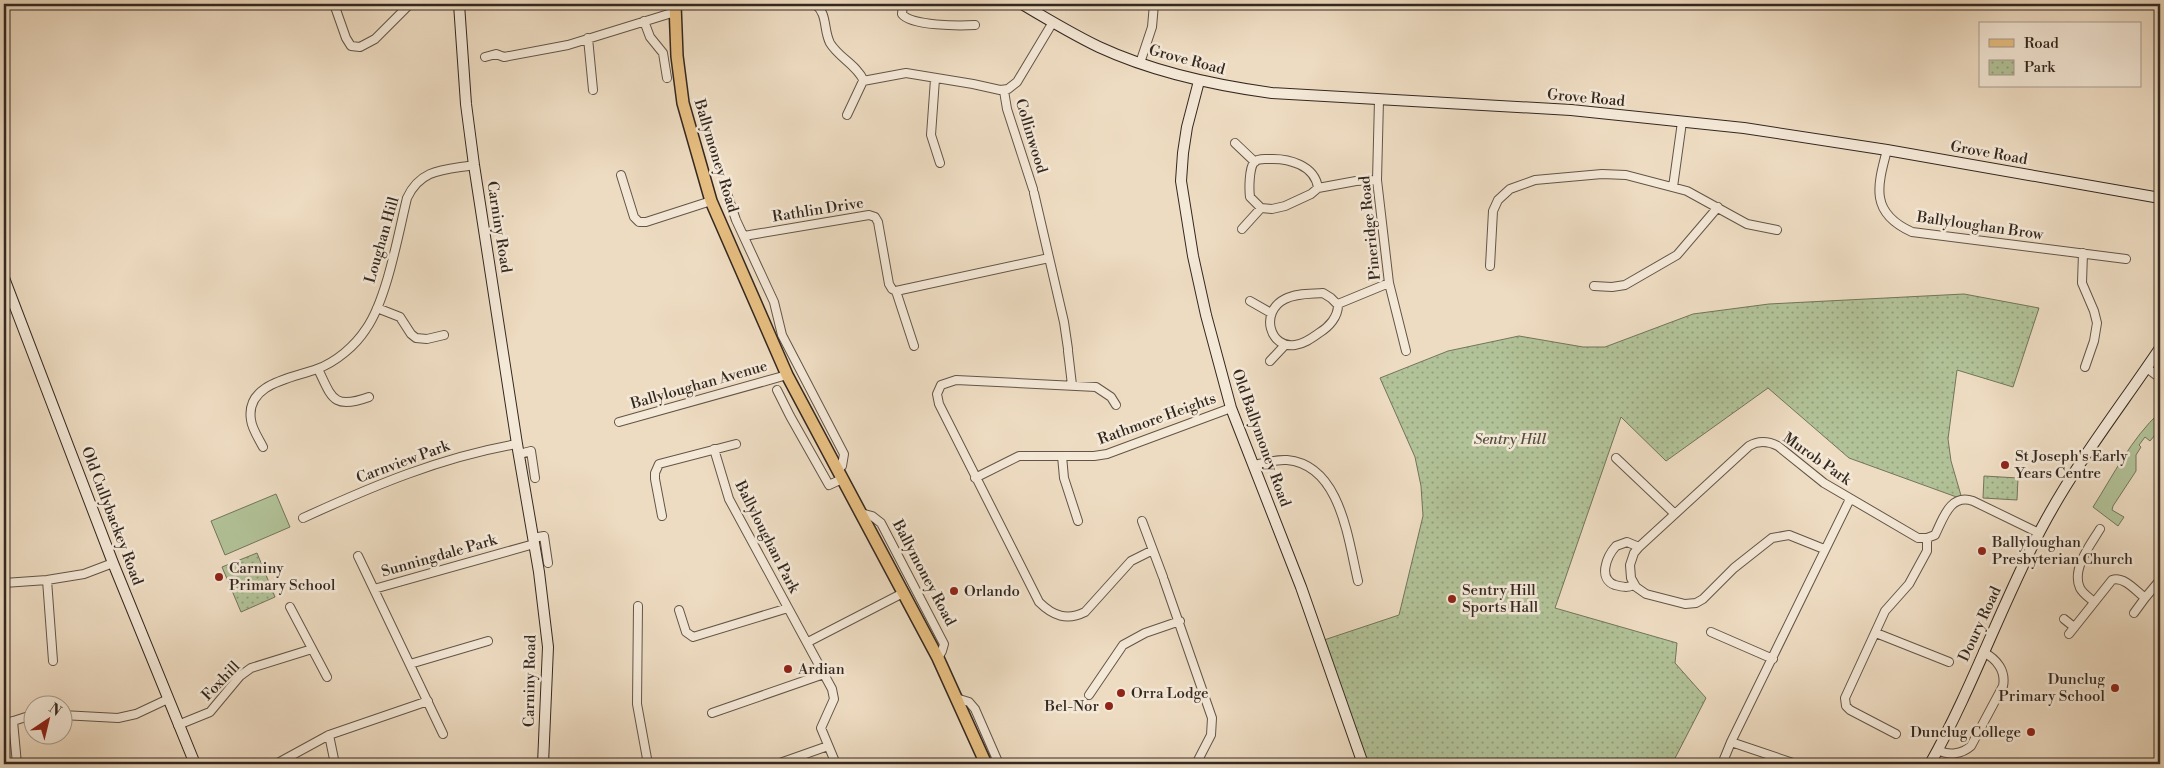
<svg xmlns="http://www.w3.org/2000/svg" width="2164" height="768" viewBox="0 0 2164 768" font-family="'Libre Bodoni',serif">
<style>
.green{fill:#b2c298;stroke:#72755c}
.park{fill:url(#park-dots);stroke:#72755c}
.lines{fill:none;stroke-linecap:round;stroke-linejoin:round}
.street-casing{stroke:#625548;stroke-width:10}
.secondary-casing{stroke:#332820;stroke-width:12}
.primary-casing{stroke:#332820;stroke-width:14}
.street{stroke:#f4e8d7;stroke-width:8}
.secondary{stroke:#f4e8d7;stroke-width:10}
.primary{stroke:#e7be81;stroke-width:11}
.poi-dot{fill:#8f2418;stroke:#f4e8d7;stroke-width:2}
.labels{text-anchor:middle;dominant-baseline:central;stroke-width:5;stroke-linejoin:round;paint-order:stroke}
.street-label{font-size:15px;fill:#332820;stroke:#f4e8d7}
.park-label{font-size:15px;font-style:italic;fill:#534e3e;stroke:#f4e8d7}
.poi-label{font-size:15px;fill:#332820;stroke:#f4e8d7;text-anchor:start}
</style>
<defs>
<pattern id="park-dots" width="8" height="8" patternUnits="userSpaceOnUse" patternTransform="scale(1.25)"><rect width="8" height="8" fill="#b2c298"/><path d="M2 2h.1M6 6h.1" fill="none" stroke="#919e7c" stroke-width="1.8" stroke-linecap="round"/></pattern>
</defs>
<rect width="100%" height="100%" fill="#eedcc2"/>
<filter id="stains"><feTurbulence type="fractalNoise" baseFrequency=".004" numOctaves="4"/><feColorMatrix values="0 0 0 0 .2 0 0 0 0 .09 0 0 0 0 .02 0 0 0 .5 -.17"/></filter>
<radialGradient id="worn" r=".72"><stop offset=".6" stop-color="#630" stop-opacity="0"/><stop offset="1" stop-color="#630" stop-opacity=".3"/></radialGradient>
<path class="green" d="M2160,412V429L2150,441L2145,437L2139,445L2141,447L2136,455V471L2113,506L2112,510L2124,517L2118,526L2093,507C2114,474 2131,439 2160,412Z
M276,494L290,527L225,555L211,521Z"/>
<path class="park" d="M1964,294L2039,308L2013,387L1957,370L1948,439L1951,461L1962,499L1849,458L1768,388L1666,461L1621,417L1555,608L1677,643L1675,663L1706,698L1672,764H1366L1324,640L1399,615L1423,516L1421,486L1415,457L1380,378L1448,351L1519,336L1583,347H1605L1693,314L1769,304Z
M1984,476L2018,478L2017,500L1983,498Z
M257,553L275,597L241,612L222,567Z"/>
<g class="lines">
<g class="street-casing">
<path id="street" d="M334,4L346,38L351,46L360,47L375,39L410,4
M815,4C828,14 823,29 830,43C839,58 856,64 864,81
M903,4L902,14C911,26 960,26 975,25
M1084,5V4
M644,21L650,37L663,53L667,78
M588,38L593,90
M485,57L496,54L504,57L568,45L675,12
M1140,63L1152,27L1154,4
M935,79L931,135L940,163
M1004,91L1007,109L1033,189
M1379,100L1377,180L1389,283L1406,351
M847,115L863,81L906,73L973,84L1000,90L1008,89L1017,82L1053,22
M1235,143L1255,162
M1887,150C1877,187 1870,213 1912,232L2126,259
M621,175L634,217L639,222H646L711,201
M1673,187L1682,122
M1318,188C1315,165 1288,158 1269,159C1264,159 1258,158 1254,162C1249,169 1249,189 1250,197L1261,208L1272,209L1285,206L1311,194L1318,188L1356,181L1377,180
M726,191L736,220L774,302L782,335L844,454L842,466L837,470
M1034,193L1064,322L1068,349
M1242,229L1261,208
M744,236L869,215L875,217L878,222L889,284L892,289L896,291L914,346
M2083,253L2082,283L2094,311L2097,323L2094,341L2085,367
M1490,266L1493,211L1498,200L1510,189L1535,180L1602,174L1626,175L1687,191L1747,224L1777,230
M1594,286L1612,287L1625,285L1677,255L1718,207
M896,291L1049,258
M1323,293L1331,298L1338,305C1338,317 1329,327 1319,333C1312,338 1304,344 1295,345C1270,349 1259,312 1285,299C1296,293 1311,294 1323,293Z
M1250,301L1271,313
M1338,304L1389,283
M377,308L400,317L411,334L416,338L427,339L444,335
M1068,351L1072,385
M1270,361L1285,345
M2147,368L2160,378
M318,369C332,398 333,410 369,397
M777,390L790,416L829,485L842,479
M1116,405L1111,397L1096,387L956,380L941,385L937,394L939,404L1039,602C1053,616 1067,621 1085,612L1131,561L1151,551
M619,422L787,375
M263,447C259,439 252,429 251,420C245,383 293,378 317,369C336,362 355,346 366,329C387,299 398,235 407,198C421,168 445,170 474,165
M714,449L729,499L832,689L834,699L821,728L836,764
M519,454L531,451L535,478
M1062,456L1064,478L1078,521
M1616,458L1675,514
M1253,465C1264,463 1276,459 1287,460C1341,465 1348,540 1358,581
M975,478L1019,456H1094L1107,454L1231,408
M861,513L872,516L881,523L944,644L942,651L938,658
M662,516L655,479V473L659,464L736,444
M303,518C373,486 441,457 517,444
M1142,521L1163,577
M533,538L544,536L548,563
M1824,549L1789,535L1772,538L1734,568L1703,599L1696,603L1685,604L1646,594L1636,587L1631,578L1630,565L1634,553L1639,547L1749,446C1759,440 1768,441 1778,446L1824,483L1918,538H1927L1935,535C1943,519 1950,493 1973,501L2039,533
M358,556L443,734
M47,580L53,661
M1164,580L1212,718L1211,735L1196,764
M4,583L47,580L84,574L113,563
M1634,585C1627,588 1623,587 1615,585C1598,579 1606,557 1616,546L1627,542L1639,547
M374,589L534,544
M2094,602C2090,598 2083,594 2080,588C2071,569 2091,544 2100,529
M638,606L637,704L648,764
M290,607L327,677
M679,610L686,632L693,637L788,608
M2134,613L2145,598
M2064,619L2074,627
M1711,632L1773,659
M1876,633L1949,662
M2069,634L2112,580C2124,576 2136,591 2145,598L2160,580
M808,642L903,593
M410,664L488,641
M1089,695L1123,645L1145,633L1180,621
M956,698L969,702L975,709L999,764
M712,713L824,674
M62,715L118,718L136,714L168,699
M13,721L17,764
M4,724L32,715
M178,725L210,712L240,676L251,668L312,649
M1896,734L1850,710L1846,706L1845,698L1885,611L1909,584L1927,551V538
M329,735L335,764
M1731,742L1796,764
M1938,750C1949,756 1962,754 1971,746L2003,686C2006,671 1997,659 1983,652
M1107,763L1111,764
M276,764L329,735L428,701
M777,764L828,746
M1722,764L1731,742L1850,499"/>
</g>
<g class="secondary-casing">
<path id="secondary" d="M459,4L466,104L474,165L517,444L539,572L548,647L543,764
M1022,4C1047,19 1072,34 1099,47C1153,72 1213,85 1272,93L1571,110L1744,128L1887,150L2160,198
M1199,81L1187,127L1183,153L1181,181L1193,256L1206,315L1231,408L1301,587L1363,764
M4,278L113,563L195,764
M1930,764C1972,689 2000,608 2040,531C2074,466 2119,409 2160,348"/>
</g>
<g class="primary-casing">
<path id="primary" d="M675,4L677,56L683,103L711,201L787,375L938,658L986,764"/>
</g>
<use href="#street" class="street"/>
<use href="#secondary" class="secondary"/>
<use href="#primary" class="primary"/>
</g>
<g class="poi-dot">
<circle cx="2005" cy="465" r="5"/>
<circle cx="1982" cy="551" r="5"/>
<circle cx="219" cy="577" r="5"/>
<circle cx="954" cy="591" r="5"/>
<circle cx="1452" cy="599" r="5"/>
<circle cx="788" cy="669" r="5"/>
<circle cx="2115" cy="688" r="5"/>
<circle cx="1121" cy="693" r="5"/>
<circle cx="1109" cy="706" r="5"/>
<circle cx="2031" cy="732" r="5"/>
</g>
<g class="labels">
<g class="street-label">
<text transform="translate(1187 60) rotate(15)">Grove Road</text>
<text transform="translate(1586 98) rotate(5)">Grove Road</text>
<text transform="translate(1031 136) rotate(73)">Collinwood</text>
<text transform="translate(1989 153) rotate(10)">Grove Road</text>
<text transform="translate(716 156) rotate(73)">Ballymoney Road</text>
<text transform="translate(818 210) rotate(-9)">Rathlin Drive</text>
<text transform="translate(1980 226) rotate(8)">Ballyloughan Brow</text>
<text transform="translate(499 227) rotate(81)">Carniny Road</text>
<text transform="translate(1370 228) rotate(-96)">Pineridge Road</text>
<text transform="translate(382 240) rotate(-74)">Loughan Hill</text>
<text transform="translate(699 385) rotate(-16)">Ballyloughan Avenue</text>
<text transform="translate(1157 419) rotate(-20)">Rathmore Heights</text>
<text transform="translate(1261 438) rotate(70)">Old Ballymoney Road</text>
<text transform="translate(1817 459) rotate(35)">Murob Park</text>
<text transform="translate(403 462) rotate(-20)">Carnview Park</text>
<text transform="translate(112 516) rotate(69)">Old Cullybackey Road</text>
<text transform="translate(767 537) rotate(63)">Ballyloughan Park</text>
<text transform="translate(439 556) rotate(-16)">Sunningdale Park</text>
<text transform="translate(924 573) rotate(62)">Ballymoney Road</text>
<text transform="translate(1980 624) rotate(-65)">Doury Road</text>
<text transform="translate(221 681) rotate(-46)">Foxhill</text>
<text transform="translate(530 681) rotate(-89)">Carniny Road</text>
</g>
<g class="park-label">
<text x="1510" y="439">Sentry Hill</text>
</g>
<g class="poi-label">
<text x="2015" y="456">St Joseph's Early<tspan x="2015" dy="17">Years Centre</tspan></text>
<text x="1992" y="542">Ballyloughan<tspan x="1992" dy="17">Presbyterian Church</tspan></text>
<text x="229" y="568">Carniny<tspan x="229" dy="17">Primary School</tspan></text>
<text x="1462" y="590">Sentry Hill<tspan x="1462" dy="17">Sports Hall</tspan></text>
<text x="964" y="591">Orlando</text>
<text x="798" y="669">Ardian</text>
<text x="2105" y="679" text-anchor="end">Dunclug<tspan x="2105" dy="17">Primary School</tspan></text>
<text x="1131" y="693">Orra Lodge</text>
<text x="1099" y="706" text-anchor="end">Bel-Nor</text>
<text x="2021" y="732" text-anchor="end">Dunclug College</text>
</g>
</g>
<rect width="2164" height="768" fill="none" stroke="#eedcc2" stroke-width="20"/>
<rect x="5" y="5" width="2154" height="758" fill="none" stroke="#332820" stroke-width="2.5"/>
<rect x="10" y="10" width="2144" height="748" fill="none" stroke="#332820"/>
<rect x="1979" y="22" width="162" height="65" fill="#f4e8d7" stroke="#a79b8e"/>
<rect x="1989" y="39" width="25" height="8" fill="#e7be81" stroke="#a79b8e"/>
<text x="2024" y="48" font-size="15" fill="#332820">Road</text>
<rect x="1989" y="60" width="25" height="15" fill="url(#park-dots)" stroke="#a79b8e"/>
<text x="2024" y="72" font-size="15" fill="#332820">Park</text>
<g transform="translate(48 720) rotate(35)"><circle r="24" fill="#f4e8d7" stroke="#a79b8e"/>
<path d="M0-4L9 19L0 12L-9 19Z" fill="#8f2418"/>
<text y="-8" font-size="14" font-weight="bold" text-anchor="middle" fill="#332820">N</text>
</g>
<rect width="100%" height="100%" filter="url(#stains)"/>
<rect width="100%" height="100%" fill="url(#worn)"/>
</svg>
